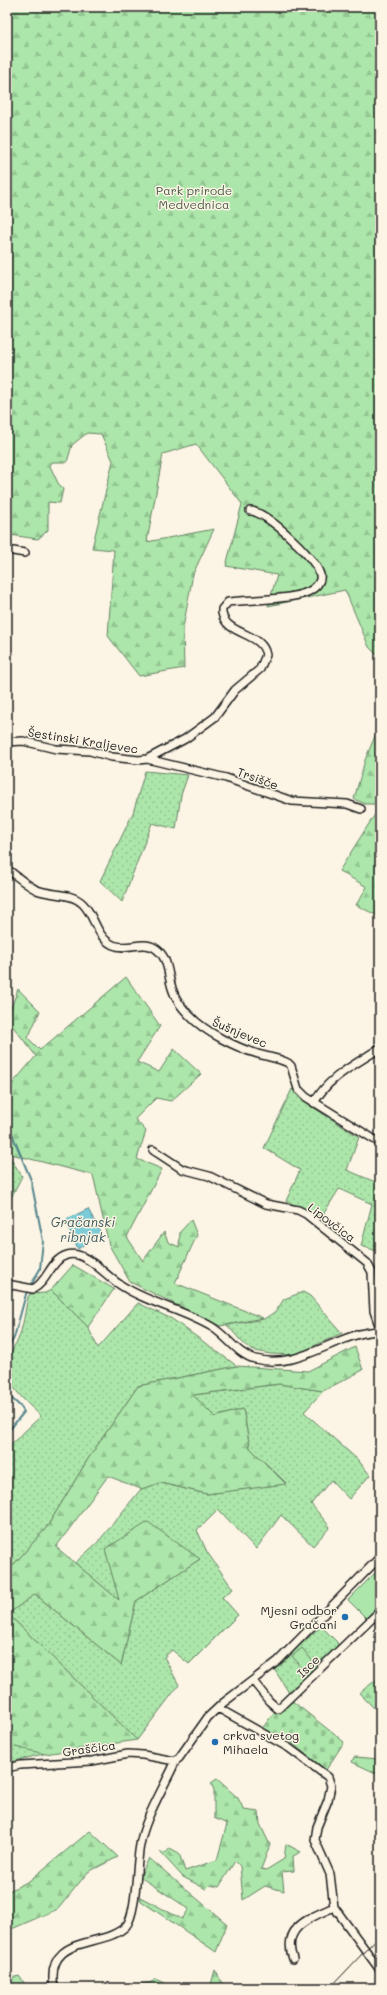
<svg xmlns="http://www.w3.org/2000/svg" width="387" height="1995" viewBox="0 0 387 1995" font-family="Mali,sans-serif">
<style>
.green{fill:url(#green-dots);stroke:#648163}
.forest{fill:url(#forest-firs);stroke:#648163}
.cemetery{fill:url(#cemetery-stones);stroke:#648163}
.pitch{fill:#ace6aa;stroke:#648163}
.water{fill:#7cccd8;stroke:#56868d}
.lines{fill:none;stroke-linecap:round;stroke-linejoin:round}
.stream{stroke:#56868d;stroke-width:2}
.minor-casing{stroke:#1c1c1c;stroke-width:10}
.minor{stroke:#fcf5e5;stroke-width:7}
.tram{stroke:#1c1c1c;stroke-width:1}
.poi-dot{fill:#1f6fb2;stroke:#fcf5e5;stroke-width:1.5}
.labels{text-anchor:middle;dominant-baseline:central;stroke-width:3;stroke-linejoin:round;paint-order:stroke}
.park-label{font-size:12px;fill:#475947;stroke:#fcf5e5}
.street-label{font-size:12px;fill:#1c1c1c;stroke:#fcf5e5}
.poi-label{font-size:12px;fill:#1c1c1c;stroke:#fcf5e5;text-anchor:end}
.water-label{font-size:13px;font-style:italic;fill:#3e5a5e;stroke:#fcf5e5}
</style>
<defs>
<pattern id="green-dots" width="8" height="8" patternUnits="userSpaceOnUse"><rect width="8" height="8" fill="#ace6aa"/><path d="M2 2h.1M6 6h.1" fill="none" stroke="#93c592" stroke-width="1.8" stroke-linecap="round"/></pattern>
<pattern id="forest-firs" width="22" height="20" patternUnits="userSpaceOnUse"><rect width="22" height="20" fill="#ace6aa"/><path d="M5 1l3.5 6h-7zM16 11l3.5 6h-7z" fill="#93c592"/></pattern>
<pattern id="cemetery-stones" width="16" height="16" patternUnits="userSpaceOnUse"><rect width="16" height="16" fill="#ace6aa"/><path d="M2 7V4a2 2 0 0 1 4 0v3zM10 15v-3a2 2 0 0 1 4 0v3z" fill="#93c592"/></pattern>
</defs>
<rect width="100%" height="100%" fill="#fcf5e5"/>
<filter id="ink" filterUnits="userSpaceOnUse"><feTurbulence type="fractalNoise" baseFrequency=".025" numOctaves="2"/><feDisplacementMap in="SourceGraphic" scale="8" xChannelSelector="R" yChannelSelector="G"/><feConvolveMatrix kernelMatrix="1 2 1 2 8 2 1 2 1" color-interpolation-filters="sRGB"/></filter>
<g filter="url(#ink)">
<path class="green" d="M145,771L188,775L181,795L176,829L152,823L122,902L100,881L133,813Z
M292,1089L311,1106L359,1137L347,1170L380,1184V1252L361,1246L372,1204L339,1189L321,1218L286,1201L300,1170L264,1148Z
M7,1153L22,1176L7,1206Z
M51,1290L88,1327L98,1348L138,1303L172,1319L237,1366L138,1386L88,1459L47,1527L7,1572V1448L41,1416C18,1394 0,1382 13,1348C14,1345 17,1343 18,1340C23,1328 25,1311 28,1297L30,1294L45,1293Z
M303,1292L310,1296L342,1333L294,1355L270,1354L251,1350L241,1341L227,1325L264,1319L276,1311L284,1299Z
M279,1384L323,1391L304,1412L358,1460L370,1475L349,1499L331,1480L311,1504L330,1527L313,1546L281,1515L256,1549L218,1509L197,1530L207,1552L233,1589L222,1597L238,1615L189,1664L172,1650L164,1657L179,1685L137,1740L8,1614L35,1594L121,1665L136,1601L200,1559L120,1601L75,1563L98,1542L141,1489L161,1483L207,1494L286,1483L250,1448L243,1409L215,1417L193,1395Z
M321,1626L337,1642L338,1646L307,1675L291,1696L274,1669Z
M7,1745L47,1753L7,1763Z"/>
<path class="forest" d="M7,7H380V658L369,647L345,590L268,606L277,575L226,566L242,504L196,444L163,454L147,542L214,529L193,574L183,628L184,668L139,676L108,636L114,550L92,548L113,461L101,434L87,433L72,445L67,462H52L50,466L58,483L63,489L60,503L48,502V530L38,539L10,535L7,545Z
M380,724V917L356,905L367,887L339,871L379,808L377,804H365L354,799L365,760Z
M126,977L160,1026L137,1062L159,1072L174,1049L201,1074L171,1101L156,1098L135,1119L146,1131L137,1159L162,1169L127,1237L143,1261L164,1232L168,1242L179,1247L180,1232L191,1220L197,1235L175,1283L263,1318L220,1326L130,1282L109,1245L93,1175L7,1153V1090L36,1056L7,1019L18,989L40,1011L28,1038L40,1050Z
M73,1265L114,1289L88,1327L51,1290Z
M355,1347L363,1370L323,1391L279,1384L193,1395L215,1417L243,1409L250,1448L286,1484L207,1494L161,1483L141,1489L108,1476L56,1547L119,1600L105,1549L148,1522L200,1559L136,1601L121,1665L35,1594L8,1614L137,1740L45,1754L7,1745V1572L47,1527L88,1459L138,1386L237,1366L308,1371Z
M380,1677V1714L359,1693Z
M354,1757L380,1759V1775L352,1762Z
M217,1779L238,1798L244,1810L259,1812L260,1824L270,1845L261,1869L266,1870L284,1859L286,1844L301,1852L293,1856L294,1871L282,1872L284,1891L265,1886L243,1900L240,1866L235,1861L219,1887L210,1885L206,1889L183,1877L160,1852L166,1853L170,1848L179,1853L185,1871L217,1860L227,1824L214,1818V1790L211,1783Z
M90,1831L118,1857L88,1872L58,1909L7,1931V1892L29,1881Z
M149,1858L227,1924L216,1952L141,1901L140,1897L182,1919L189,1909L140,1877Z
M215,1970L225,1988H210Z
M19,1976L28,1988H7V1979Z
M156,1979L165,1983L168,1988H138L141,1984L150,1983Z"/>
<path class="cemetery" d="M291,1700L344,1742L326,1770L288,1740L285,1743L261,1730L276,1710L280,1713Z"/>
<path class="pitch" d="M380,1568V1604L366,1618L348,1600Z
M302,1648L314,1663L305,1671L292,1656Z"/>
<path class="water" d="M88,1209L101,1233L78,1249L65,1220Z"/>
<g class="lines">
<path class="stream" d="M7,994L8,992
M7,1122L31,1180L43,1241L40,1269L26,1294L14,1338L7,1349
M7,1394L21,1407L24,1412L7,1433"/>
<g class="minor-casing">
<path id="minor" d="M7,550L25,553
M7,742L23,741L56,749L90,751L112,757L139,760L147,759L185,739L215,717L235,690L260,669L266,655C262,631 226,636 222,613V609L228,602C249,599 300,601 314,588C319,584 322,578 319,572C315,558 265,510 250,511
M147,759L226,778L292,801L347,804L361,809
M7,869C17,876 26,885 37,890C52,896 71,892 83,904C95,916 96,937 113,945C127,951 142,940 155,948C170,958 167,976 173,991C176,1001 183,1009 190,1016C205,1032 237,1048 258,1054C268,1057 279,1058 288,1063L291,1066L298,1089L306,1097L380,1143
M314,1103C328,1077 356,1064 380,1048
M153,1150L182,1169L209,1176L266,1204L298,1210L306,1214L367,1263L372,1272L374,1311L380,1328
M7,1284L33,1289C48,1282 50,1260 67,1255C85,1250 105,1275 119,1284C147,1303 182,1309 212,1327C227,1336 238,1355 255,1359C301,1371 336,1332 380,1331
M253,1681L269,1701L278,1709L380,1611
M218,1708L289,1748L328,1777L331,1786L328,1800L317,1827L315,1840L330,1874L334,1907L380,1970
M175,1761L179,1758L208,1717L223,1703L278,1661L380,1557
M7,1768L20,1765L92,1761L128,1754L143,1755L175,1761
M293,1959C281,1927 310,1918 334,1907
M54,1988C44,1933 104,1949 126,1926C137,1914 136,1863 140,1845C144,1823 155,1803 165,1783C168,1776 173,1769 175,1761"/>
</g>
<use href="#minor" class="minor"/>
<path class="tram" d="M330,1988L380,1935"/>
</g>
</g>
<g class="poi-dot">
<circle cx="345" cy="1617" r="4"/>
<circle cx="215" cy="1742" r="4"/>
</g>
<g class="labels">
<g class="park-label">
<text x="194" y="190">Park prirode<tspan x="194" dy="14">Medvednica</tspan></text>
</g>
<g class="street-label">
<text transform="translate(83 740) rotate(9)">Šestinski Kraljevec</text>
<text transform="translate(258 778) rotate(20)">Trsišče</text>
<text transform="translate(240 1032) rotate(23)">Šušnjevec</text>
<text transform="translate(332 1222) rotate(37)">Lipovčica</text>
<text transform="translate(308 1666) rotate(-44)">Isce</text>
<text transform="translate(89 1748) rotate(-8)">Graščica</text>
</g>
<g class="poi-label">
<text x="337" y="1610">Mjesni odbor<tspan x="337" dy="14">Gračani</tspan></text>
<text x="223" y="1735" text-anchor="start">crkva svetog<tspan x="223" dy="14">Mihaela</tspan></text>
</g>
<g class="water-label">
<text x="83" y="1221">Gračanski<tspan x="83" dy="15">ribnjak</tspan></text>
</g>
</g>
<rect width="387" height="1995" fill="none" stroke="#fcf5e5" stroke-width="24"/>
<rect x="12" y="12" width="363" height="1971" fill="none" stroke="#1c1c1c" stroke-width="1.5" filter="url(#ink)"/>
</svg>
